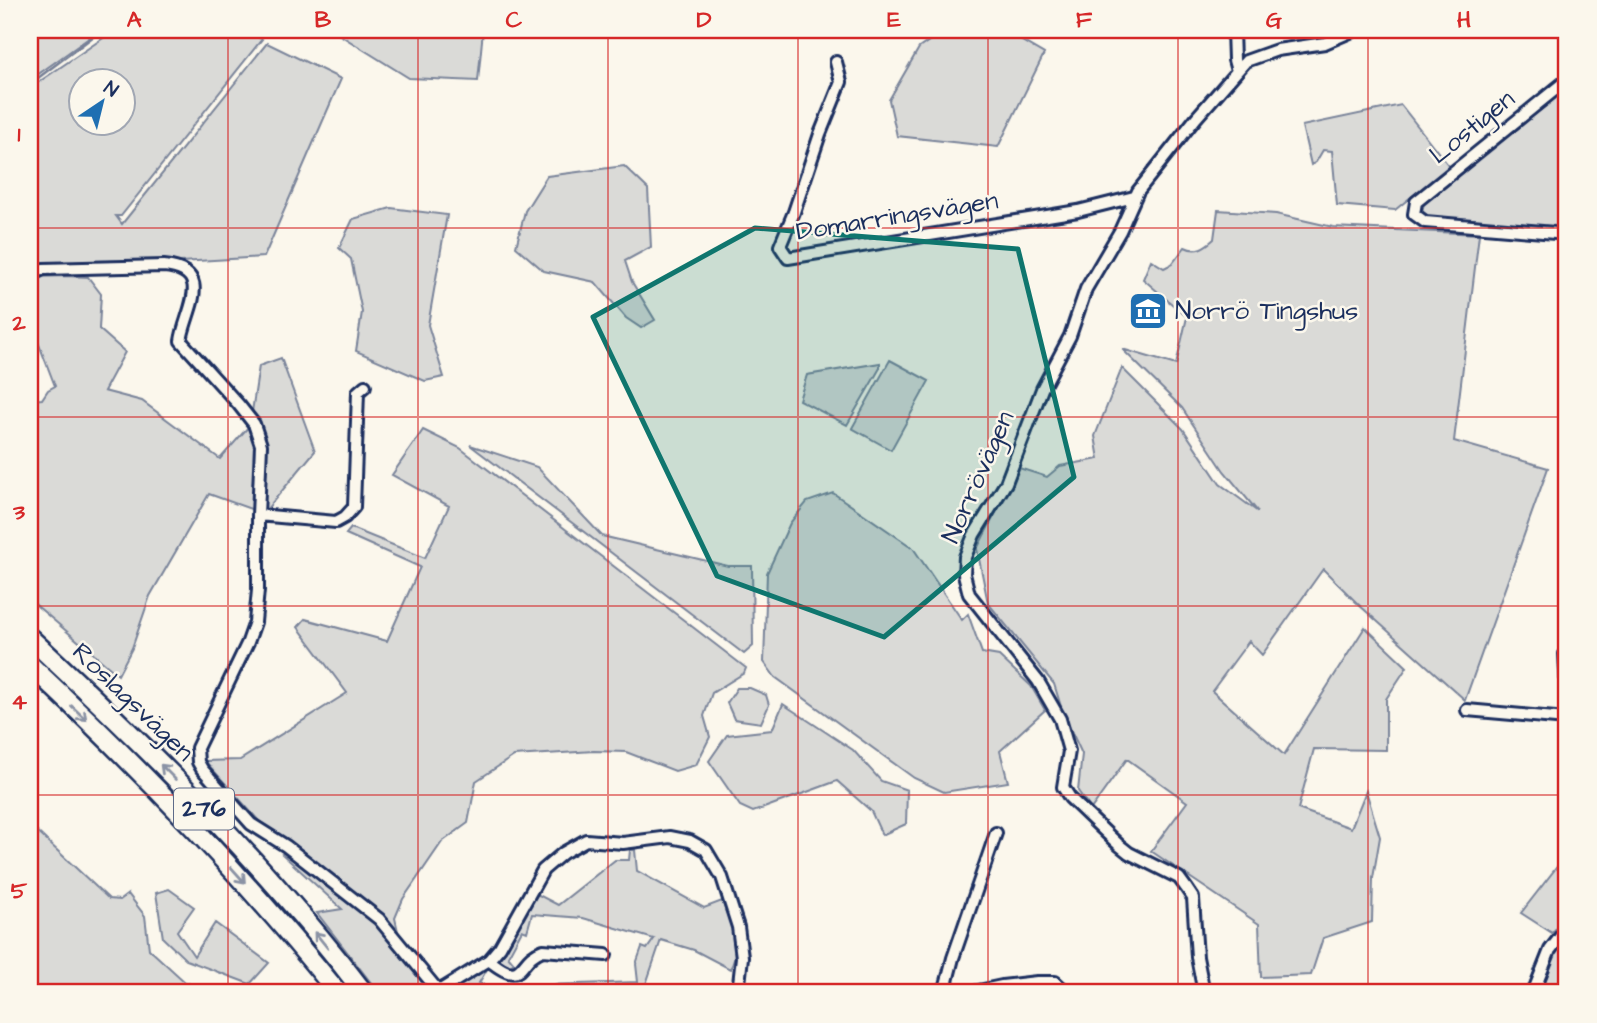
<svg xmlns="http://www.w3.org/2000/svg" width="1597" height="1023" viewBox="0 0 1597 1023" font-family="'Architects Daughter',sans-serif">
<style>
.green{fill:#dadad7;stroke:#7a849a;stroke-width:2;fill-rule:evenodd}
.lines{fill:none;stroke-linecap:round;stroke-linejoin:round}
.stream{stroke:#747e96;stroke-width:2.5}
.minor-casing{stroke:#1b2f5e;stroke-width:16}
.primary-casing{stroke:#1b2f5e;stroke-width:23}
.minor{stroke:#fbf7ec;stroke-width:10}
.primary{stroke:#fbf7ec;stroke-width:18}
.oneway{stroke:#8b93a5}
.marked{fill:#0f766e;fill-opacity:0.2;stroke:#0f766e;stroke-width:5;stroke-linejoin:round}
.grid{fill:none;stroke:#d62828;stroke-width:2;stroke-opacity:0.55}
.labels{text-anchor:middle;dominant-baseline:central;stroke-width:5;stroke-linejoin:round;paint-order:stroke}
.shield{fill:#fbf7ec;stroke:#5e6b89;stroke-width:2}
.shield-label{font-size:24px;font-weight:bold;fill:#1b2f5e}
.street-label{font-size:26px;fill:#1b2f5e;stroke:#fbf7ec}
.poi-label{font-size:26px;fill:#1b2f5e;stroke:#fbf7ec;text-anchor:start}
.neatline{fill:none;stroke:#d62828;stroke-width:2.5}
.grid-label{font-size:23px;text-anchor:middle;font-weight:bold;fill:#d62828}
</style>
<rect width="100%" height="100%" fill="#fbf7ec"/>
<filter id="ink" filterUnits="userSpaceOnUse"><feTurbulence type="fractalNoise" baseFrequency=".0143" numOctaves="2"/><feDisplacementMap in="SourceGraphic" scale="14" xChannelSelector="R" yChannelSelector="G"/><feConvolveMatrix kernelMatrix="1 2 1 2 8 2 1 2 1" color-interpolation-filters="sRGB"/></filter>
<g filter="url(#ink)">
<path class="green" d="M30,30H100L30,80Z
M115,30H243L262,39L121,216H116L122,224L267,43L341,79L264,257L30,271V88ZM80,80H122V122H80Z
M332,30H483L478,81L409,78Z
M936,30H1003L1044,54L998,147L897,136L889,100L919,48L939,34Z
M1567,89V230L1429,220L1422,213L1424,202Z
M1401,105L1449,166L1395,210L1337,205L1332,151L1323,150L1316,162L1311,165L1302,126Z
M624,166L648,189L651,247L625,261L632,282L655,320L641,328L626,318L595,282L544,271L516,247L525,211L547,176Z
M391,208L447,215L428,325L444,377L425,381L356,351L362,312L351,259L339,248L353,219Z
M1218,210L1276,214L1333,227L1479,234L1454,441L1548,468L1465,700L1358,604L1323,569L1262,655L1249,641L1212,691L1284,755L1365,627L1407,667L1386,699V750L1314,749L1298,809L1351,828L1366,791L1380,837L1373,878L1372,922L1323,938L1311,975L1261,977L1259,924L1151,851L1187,802L1127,759L1091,809L1078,791L1082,754L1063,713L1054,684L988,603L977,549L1019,468L1047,477L1060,466L1099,459L1095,436L1122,368L1183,429L1220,484L1258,512L1224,471L1182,408L1122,349L1176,365L1187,317L1143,279L1151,260L1164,268L1172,264L1185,247C1197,253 1205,247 1214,239Z
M66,276L88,277L101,294L99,329L125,352L104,391L142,401L220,459L250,425L259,366L281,358L315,451L267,509L259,512L209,494L150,596L132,648L118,675L30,600V400L42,399L48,390L55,386L30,321V281L33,277Z
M890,360L929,381L891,450L852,428Z
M880,363V368L847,425L799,400L807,375Z
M423,430L460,448L746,668L744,673L712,693L704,716L710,737L696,765L675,771L626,752L594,751L514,756L476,781L468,823L442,842L403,899L395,918L403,954L429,993H379L317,913L342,909L282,854L296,846L259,821L205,761L240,760L347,693L298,627L305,619L387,641L420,567L346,534L351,528L425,558L449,506L392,475Z
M470,445L537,467L602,536L728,566H752L753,646L744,654Z
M833,493L913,548L962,620L968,614L982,653L999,656L1031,686L1045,710L1000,751L1008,782L944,792L914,778L775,677L764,662L767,573L790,523L807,502Z
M30,646L230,844L357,993H351C253,872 144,758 30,652Z
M737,688H750L766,695L769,705L761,723L734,719L727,703Z
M783,704L853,750L881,781L907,790L906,824L882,835L871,811L837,781L753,812L740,806L709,761L727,735L772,730Z
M30,825L109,899L120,900L128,894L145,916L149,949L185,982L204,990L202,993H30Z
M630,850H635L637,871L704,908L722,901C730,923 743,947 730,969L694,950L661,940L645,987L638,983L635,993H515L518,986L638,982L636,964L642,947L647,949L654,939L583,918L532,914L527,932L522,930L508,956L514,963L508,968L493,960L535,893L558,905L615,860H629Z
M1563,859L1567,861V914L1552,933L1521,913Z
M169,889L194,907L177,931L194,956L215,923L269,963L250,984L186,960L163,938L156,893Z
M1567,936V989L1564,993H1538L1557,950Z
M482,969L486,971L479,983L505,993H452L456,987Z"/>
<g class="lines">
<path class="stream" d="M30,84L102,30"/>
<g class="minor-casing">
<path id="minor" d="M1233,30L1234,60L1237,71
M836,62L841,82L820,134L794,212L780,246L788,258L1078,211L1134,197
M1567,80L1416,202L1414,214L1425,222L1567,234
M30,276L43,269L164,266C216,271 185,311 181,341L239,405L254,424L261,445L258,515V590L255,622L248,642L197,748L198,762L202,769L251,824L286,846L379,919L440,993
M258,515L336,522L345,517L354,507L358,392L365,386
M1567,649L1565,654L1567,690
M1467,710L1567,719
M489,960C526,990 516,959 543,950L606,955
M439,991L489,960L500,947L543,870L563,853L586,840L623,843L670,837L690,841L706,850L722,877L738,927L742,957L738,993
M944,993L953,958L996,833
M969,993L1002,986L1037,982H1055L1067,993
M1204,993L1197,957L1193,898L1187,889L1179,878L1129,853L1119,845L1070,798L1063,787L1069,751L1060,719L1038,681L969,594L964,574L965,557L974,535L1006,483L1042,389L1070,336L1086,289L1120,231L1138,191L1196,118L1246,61L1277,50L1325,43L1355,30
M1533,993L1550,950L1567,928"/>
</g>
<g class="primary-casing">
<path id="primary" d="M30,638C149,749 266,864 364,993
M30,665C140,768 244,876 338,993"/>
</g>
<use href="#minor" class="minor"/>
<use href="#primary" class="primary"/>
</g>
<defs><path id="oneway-shaft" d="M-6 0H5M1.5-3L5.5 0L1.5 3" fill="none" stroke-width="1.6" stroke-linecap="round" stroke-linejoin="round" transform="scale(1.75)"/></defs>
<g class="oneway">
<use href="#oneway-shaft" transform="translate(79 713) rotate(44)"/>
<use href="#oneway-shaft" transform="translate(168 772) rotate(-135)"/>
<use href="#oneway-shaft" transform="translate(238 875) rotate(48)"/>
<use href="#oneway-shaft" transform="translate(321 940) rotate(-129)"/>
</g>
</g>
<path class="marked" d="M755,228L1018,249L1074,477L884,637L717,576L593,317Z"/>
<path class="grid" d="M228,30V993M418,30V993M608,30V993M798,30V993M988,30V993M1178,30V993M1368,30V993M30,228H1567M30,417H1567M30,606H1567M30,795H1567"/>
<defs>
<g id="museum-square" transform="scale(2.0125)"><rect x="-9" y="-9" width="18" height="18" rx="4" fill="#1f6fb2" stroke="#fbf7ec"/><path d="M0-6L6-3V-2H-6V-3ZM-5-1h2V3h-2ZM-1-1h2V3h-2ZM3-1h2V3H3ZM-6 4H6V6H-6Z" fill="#fff"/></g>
</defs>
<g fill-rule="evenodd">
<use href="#museum-square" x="1148" y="311"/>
</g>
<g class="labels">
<rect class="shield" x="174" y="788.5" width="60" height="41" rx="5"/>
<g class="shield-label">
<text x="204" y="809">276</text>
</g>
<g class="street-label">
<text transform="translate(1472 127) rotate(-39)">Lostigen</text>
<text transform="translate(897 216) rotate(-9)">Domarringsvägen</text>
<text transform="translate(978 477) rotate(-66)">Norrövägen</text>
<text transform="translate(133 702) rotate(44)">Roslagsvägen</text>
</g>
<g class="poi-label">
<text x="1175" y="311">Norrö Tingshus</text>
</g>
</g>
<rect width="1597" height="1023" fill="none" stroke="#fbf7ec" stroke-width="77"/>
<g transform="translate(102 102) rotate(35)"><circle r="33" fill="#fbf7ec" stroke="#a1a7b3" stroke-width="2"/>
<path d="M0-5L12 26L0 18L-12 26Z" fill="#1f6fb2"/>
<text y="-10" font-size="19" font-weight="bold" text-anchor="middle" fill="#1b2f5e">N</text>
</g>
<rect x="38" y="38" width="1520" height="946" class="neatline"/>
<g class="grid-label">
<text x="134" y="27">A</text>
<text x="323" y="27">B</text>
<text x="514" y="27">C</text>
<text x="704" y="27">D</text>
<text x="894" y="27">E</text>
<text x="1084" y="27">F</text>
<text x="1274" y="27">G</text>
<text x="1464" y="27">H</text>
<text x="19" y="141">1</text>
<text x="19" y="330">2</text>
<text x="19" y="519">3</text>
<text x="19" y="709">4</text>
<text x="19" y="898">5</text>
</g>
</svg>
